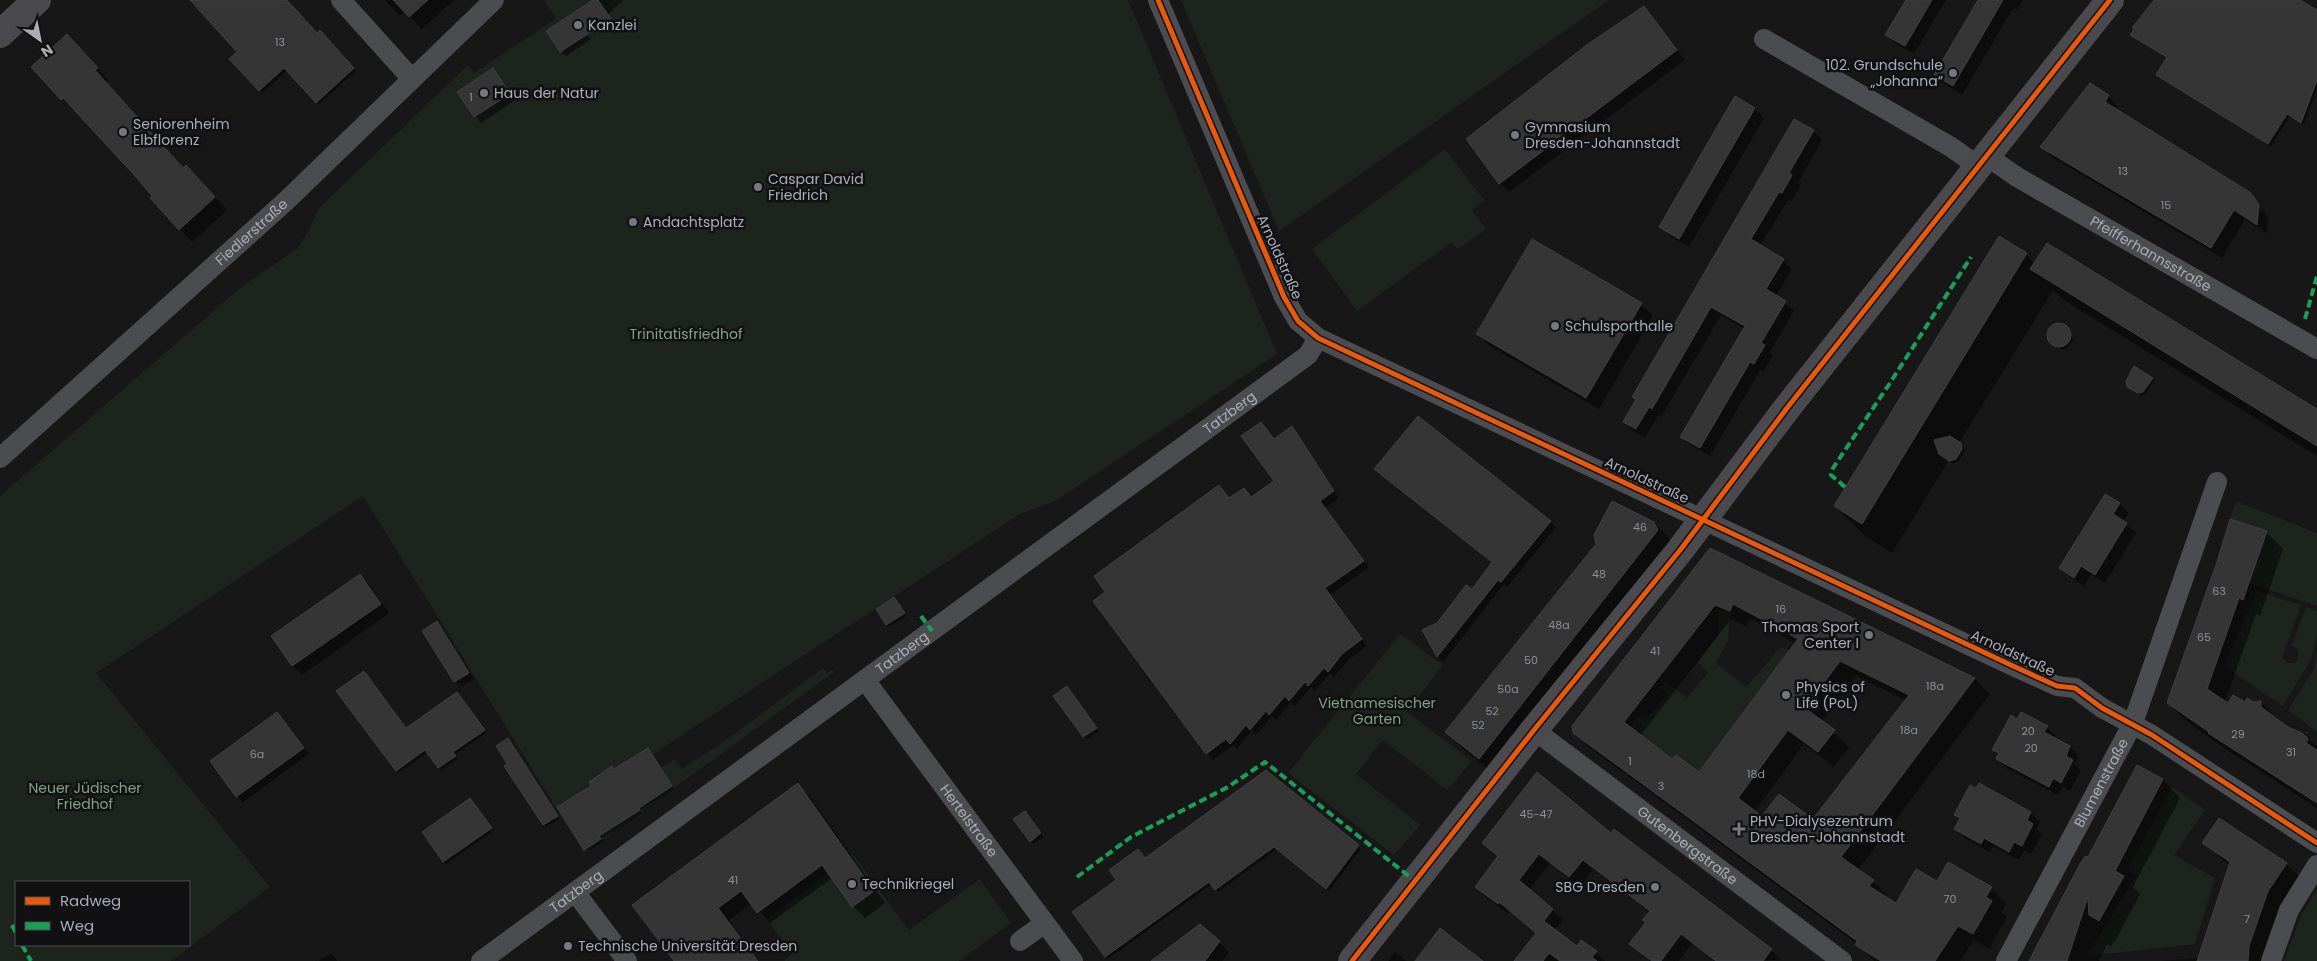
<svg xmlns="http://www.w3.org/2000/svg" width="2317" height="961" viewBox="0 0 2317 961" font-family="Poppins,sans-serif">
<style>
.green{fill:#1d241e;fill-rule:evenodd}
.shadow{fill:#0007;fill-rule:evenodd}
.building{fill:#353536;stroke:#3f4043;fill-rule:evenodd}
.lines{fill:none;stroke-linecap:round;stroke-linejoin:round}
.street{stroke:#4b4c50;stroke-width:20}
.secondary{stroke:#4a4a4e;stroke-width:28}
.tram{stroke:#4b4c4f;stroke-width:1}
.quiet{stroke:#1a9f57;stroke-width:4;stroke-dasharray:8 4;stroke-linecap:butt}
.cycleway-casing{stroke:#111113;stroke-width:8}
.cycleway{stroke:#e8590c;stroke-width:5}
.poi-dot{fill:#757880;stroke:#111113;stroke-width:2}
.labels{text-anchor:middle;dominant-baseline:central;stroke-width:5;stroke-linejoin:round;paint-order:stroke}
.number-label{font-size:11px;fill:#8b8f98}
.poi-label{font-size:14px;fill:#a8adb8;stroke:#111113;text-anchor:start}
.street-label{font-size:14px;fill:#a8adb8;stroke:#111113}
.park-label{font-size:14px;fill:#7fa381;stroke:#111113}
</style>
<rect width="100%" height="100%" fill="#171717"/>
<path class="green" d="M544,0H1128L1277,354L1057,500L1020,514L653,754L661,768L674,759L682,769L725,741L823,668L827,673L832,670L834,672L584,853L363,496L96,673L270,887L171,961H0V496L240,288L298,248L310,228L319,208L468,65L474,73L556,19ZM16,882H189V945H16Z
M1181,0H1609L1279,231Z
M1445,149L1484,200L1472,210L1486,229L1458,249L1452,242L1357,311L1312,249Z
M2236,501L2317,533V606L2249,583L2267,532L2230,519Z
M2257,591L2301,605L2282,658L2288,663H2293L2298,660V650L2292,645L2306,607L2317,611V633L2311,660L2283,706L2224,666Z
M1718,610L1730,611L1728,640L1716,663L1746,687L1781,647L1794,652L1696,777L1687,764L1676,755L1672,759L1636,731L1633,734L1631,728L1635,718L1651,713L1668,694L1661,688L1667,682L1687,698L1708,672L1697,662L1717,637L1719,628Z
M1400,634L1443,665L1407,712L1472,761L1447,790L1383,740L1356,774L1420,825L1394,855L1288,773Z
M2317,654V732L2288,710L2314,669Z
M2172,787L2205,810L2174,855L2215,878L2195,944L2087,956L2136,876L2127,870Z
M853,854L909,930L980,879L1011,923L959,961H784L792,954L767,919Z
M2317,889V961H2284L2301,916Z"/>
<path class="shadow" d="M191,0H285L317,34H322L356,71L319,104L288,70L262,93L231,59L239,52Z
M385,0H454L422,29L405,11L400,16Z
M595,0H623L587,35L591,39L566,56L561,51Z
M1907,0H1946L1914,54L1896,44L1887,34Z
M1979,0H2023L2017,10L2013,8L1962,95L1945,84L1935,75Z
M2156,0H2298L2317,12V90L2304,124L2290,116L2271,146L2160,77L2168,58L2132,35Z
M1643,8L1685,60L1509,192L1500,183Z
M79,48L109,81L106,83L184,169L198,179L227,210L192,242L152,198L154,196L76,110L74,111L62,99Z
M492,70L515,100L481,123L459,92Z
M2108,96L2118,106L2116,110L2251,194L2261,211L2263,210L2257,201L2268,217L2267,234L2245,219L2222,258L2052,157L2042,147Z
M1736,98L1755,109L1764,118L1689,247L1670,236L1661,227Z
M1813,131L1822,140L1798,183L1801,185L1791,202L1788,200L1760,246L1783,260L1792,269L1776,296L1794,311L1770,352L1773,355L1763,372L1760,370L1710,456L1691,446L1682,437L1745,329L1721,315L1661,417L1658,415L1645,438L1633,431L1624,422L1637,400L1633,397Z
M1999,238L2026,254L2035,264L2317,411V456L2062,299L2053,290L1959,443L1963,447L1964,452L1959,461L1953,463L1949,460L1892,553L1865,536L1835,506Z
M1641,304L1653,316L1599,409L1490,346L1478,334Z
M2058,324L2069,331L2073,339L2068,348L2062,350L2052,344L2047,336L2053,325Z
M2152,378L2154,381L2146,394L2141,396L2128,386Z
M1261,423L1275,440L1292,427L1339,498L1325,508L1369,567L1330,595L1367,646L1348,660L1334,677L1330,673L1315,691L1311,687L1295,706L1291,702L1276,720L1272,716L1256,735L1252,730L1237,749L1233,745L1213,760L1094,601L1107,592L1219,486L1230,499L1252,498L1275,481Z
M2106,496L2120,504L2129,513L2123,522L2136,533L2105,583L2091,574L2084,586L2070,577L2060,568Z
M1550,522L1556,527L1507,587L1504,584L1443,662L1438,656L1424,631L1437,624Z
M1654,523L1672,541L1497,776L1464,750L1447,732Z
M2266,532L2283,549L2260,616L2256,614L2225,702L2229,705L2261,702L2277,719L2317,746V808L2227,750L2185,720L2168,703Z
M1710,550L1975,679L1990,694L1858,870L1873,881L1888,896L1886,899L1897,905L1938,883L1991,888L2006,903L2002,912L2007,917L1989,949L1974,940L1960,961H1874L1857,944L1590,748L1574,733ZM1749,618L1796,644L1699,774L1672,761L1640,736L1731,619L1746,626ZM1856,676L1906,700L1813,820L1762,818L1754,812L1804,744L1834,767L1849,747L1821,722Z
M359,575L369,584L389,613L302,675L293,666L273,637Z
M897,601L906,616L890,626L887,624Z
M437,623L443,629L474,679L461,687L455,681L424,631Z
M1069,690L1099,731L1087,739L1055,696Z
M460,696L486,733L455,755L457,759L442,770L428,752L399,773L397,770L406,730Z
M277,713L309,754L243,802L237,796Z
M2018,720L2047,727L2056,736L2055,739L2070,747L2079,756L2075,764L2081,770L2070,791L2063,787L2058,795L2006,768L1997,758L1999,755L1993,750Z
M510,743L559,819L546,827L506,766L509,764Z
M648,750L674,789L640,811L642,813L601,839L602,842L587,851L585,849L615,770Z
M2138,767L2163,780L2180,798L2133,887L2140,894L2116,939L2111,946L2107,944L2099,961H2031Z
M1266,771L1361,849L1329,891L1277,849L1218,892L1212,884L1108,959L1106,956L1118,880Z
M798,785L810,797L885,903L865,918L853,906L832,878L770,923L752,903L729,920L759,961H675Z
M1979,785L2031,813L2040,822L2036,829L2042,834L2031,854L2024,851L2019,860L1993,846L1990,852L1965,838L1956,829L1960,820L1955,815Z
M473,802L493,831L446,864L423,832Z
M1028,815L1043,837L1033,844L1031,841Z
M2219,820L2286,864L2304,881L2267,961H2162L2199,958L2230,866L2204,843Z
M1611,835L1771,950L1781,960L1715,961L1692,943L1679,961H1650L1631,944L1647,923L1650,912L1593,869L1580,887L1550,863L1529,890L1563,920L1554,931L1577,947L1596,952L1605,961H1516L1536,934L1510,912L1508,914L1486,897L1476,887L1499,857L1484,843Z
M1200,925L1229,952L1222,961H1153Z
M1395,952L1406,961H1388Z
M331,953L337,961H319Z"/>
<path class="building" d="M190,0H287L317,33L320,30L354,68L316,103L284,68L259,91L229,59L237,52Z
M393,0H428L409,17Z
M593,0H598L611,19L560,52L546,31Z
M1906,0H1932L1905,46L1885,35Z
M1978,0H2003L1953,86L1934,75Z
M2154,0H2300L2317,10V80L2301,123L2287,114L2268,144L2156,75L2167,57L2130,35L2134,29L2132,28Z
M1644,6L1677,50L1499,184L1466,139L1588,44Z
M67,34L98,68L95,70L183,168L186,165L215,197L179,230L150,198L152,196L137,178L63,98L61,100L31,67Z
M493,68L510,94L474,117L457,92Z
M2090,83L2109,95L2105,102L2251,193L2259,205L2257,225L2234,210L2211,248L2040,147Z
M1735,96L1755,108L1679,239L1659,227Z
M1794,119L1814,130L1789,173L1792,175L1782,193L1779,192L1751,239L1784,259L1766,289L1786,301L1761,343L1765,345L1754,364L1750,362L1700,448L1680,437L1745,326L1711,307L1652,409L1649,407L1636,429L1623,422L1636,399L1632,397Z
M1999,236L2027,253L1862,524L1834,506Z
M1532,239L1642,303L1586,398L1476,334Z
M2047,243L2317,409V446L2030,269Z
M2047 335a12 12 0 1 1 24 0a12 12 0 1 1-24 0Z
M2134,366L2153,378L2143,392L2138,393L2127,387L2126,381Z
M1418,416L1551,521L1501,582L1498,580L1437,657L1422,630L1437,623L1466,585L1472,589L1492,562L1374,469Z
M1261,422L1274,439L1292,426L1334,491L1320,501L1364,561L1325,588L1362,639L1342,654L1328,672L1324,668L1308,686L1305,682L1289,701L1285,696L1269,715L1266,711L1250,730L1246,725L1230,744L1226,739L1206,754L1093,601L1105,592L1094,576L1219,485L1229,498L1244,488L1251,497L1274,481L1241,436Z
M1950,436L1961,443L1962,449L1956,459L1949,461L1939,454L1934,440Z
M2105,494L2120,503L2113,514L2127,523L2095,575L2081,566L2074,578L2059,568Z
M1612,501L1654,522L1658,530L1479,759L1445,732L1596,544L1594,535Z
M2230,519L2267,531L2243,600L2239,598L2207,689L2228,703L2233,695L2245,702L2247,698L2254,702L2261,701V707L2288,727L2302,733L2308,739L2306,743L2317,750V803L2208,733L2209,732L2167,703L2217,562Z
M1710,548L1975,678L1841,857L1874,880L1869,886L1896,903L1916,869L1937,881L1948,862L1992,887L1986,897L1992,901L1973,934L1958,926L1935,961H1881L1855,945L1857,941L1573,733L1572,726ZM1733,604L1798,639L1699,772L1676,755L1672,759L1624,722L1715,605L1730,611ZM1840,661L1909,695L1813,819L1779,794L1762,816L1738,798L1788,730L1818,752L1835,730L1805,708Z
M360,574L381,604L292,666L271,636Z
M894,597L905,613L886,625L876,609Z
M437,621L469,673L454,682L422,631Z
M364,671L406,728L457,692L485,730L453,752L456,756L438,768L425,750L396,771L336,691Z
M1067,686L1097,728L1083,737L1053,696Z
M277,712L304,748L236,797L210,761Z
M2021,712L2048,726L2044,732L2070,746L2066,756L2073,760L2061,783L2053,778L2049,787L1996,759L1999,753L1992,750L2011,715L2017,719Z
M508,738L558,816L543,825L504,766L507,764L496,746Z
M648,748L672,786L639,808L640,810L599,836L601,839L584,850L557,807L591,786L589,782L612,766L614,769Z
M2137,765L2163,779L2115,871L2124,876L2099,921L2089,915L2088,897L2067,961H2029L2080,864L2085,856L2088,857Z
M1266,770L1359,845L1326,889L1274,847L1215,890L1209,882L1105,957L1072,912L1116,880L1109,870L1138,849L1145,858Z
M1537,772L1611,833L1614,829L1772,949L1763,961H1716L1681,934L1661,961H1652L1629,944L1646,922L1642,920L1650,911L1583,860L1569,877L1539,854L1519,880L1553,909L1544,921L1577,946L1581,940L1597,951L1592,957L1597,961H1560L1549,953L1543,961H1514L1536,933L1499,902L1498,904L1475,887L1498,856L1482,843Z
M798,783L874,891L852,907L822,865L757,913L741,891L718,908L758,961H674L632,905Z
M1979,783L2031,812L2027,820L2033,824L2022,846L2014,842L2009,852L1984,838L1981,844L1954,829L1960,818L1954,815L1970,785L1976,788Z
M470,798L492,828L443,862L422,832Z
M1025,811L1041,833L1030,842L1013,819Z
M2219,818L2287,863L2268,891L2249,946L2248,961H2197L2230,862L2202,843Z
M1200,924L1220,941L1205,961H1151Z
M1440,928L1454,939L1483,961H1415Z"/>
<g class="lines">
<g class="street">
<path d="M341,0L412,79"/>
<path d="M1158,0L1284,297L1298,321L1318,338L2013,666L2057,686L2075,688L2102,708L2152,735L2317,843"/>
<path d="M1764,39L1951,147L1979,167"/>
<path id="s1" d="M1987,156L2017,177L2317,349"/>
<path id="s2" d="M0,458L286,201L494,0"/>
<path id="s3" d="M865,680L1073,961"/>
<path id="s4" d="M1534,730L1842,961"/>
<path d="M575,892L627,961"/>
<path d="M1020,941L1045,923"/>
<path id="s5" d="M481,961L1308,355L1318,338"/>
<path id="s6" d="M2006,961L2133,723L2217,482"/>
<path d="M2271,961L2289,910L2317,865"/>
</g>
<path class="secondary" d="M0,34L37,0
M1352,961L1534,730L1681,549L1787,408L2110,0"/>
<path class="tram" d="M0,39L43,0"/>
<path class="quiet" d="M2305,319L2317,276
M1845,487L1831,475L1833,468L1888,386L1971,257
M921,616L932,631
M1077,877L1131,837L1228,787L1265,762L1415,881
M12,925L16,933
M22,945L31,961"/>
<g class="cycleway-casing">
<path id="cycleway" d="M1158,0L1284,297L1298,321L1318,338L2013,666L2057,686L2075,688L2102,708L2152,735L2317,843
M1352,961L1534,730L1681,549L1787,408L2110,0"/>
</g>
<use href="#cycleway" class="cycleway"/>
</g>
<g class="poi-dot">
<circle cx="578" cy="25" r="5"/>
<circle cx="1953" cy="73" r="5"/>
<circle cx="484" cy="93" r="5"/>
<circle cx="123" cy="132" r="5"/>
<circle cx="1515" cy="135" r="5"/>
<circle cx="758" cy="187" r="5"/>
<circle cx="633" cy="222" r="5"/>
<circle cx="1555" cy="326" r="5"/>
<circle cx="1869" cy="635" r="5"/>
<circle cx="1786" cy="695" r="5"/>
<path d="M1736.5 821.5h5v5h5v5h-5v5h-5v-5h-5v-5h5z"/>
<circle cx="852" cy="884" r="5"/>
<circle cx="1655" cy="887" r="5"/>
<circle cx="568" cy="946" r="5"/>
</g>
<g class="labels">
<g class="number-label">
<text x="280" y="42">13</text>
<text x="471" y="97">1</text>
<text x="2123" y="171">13</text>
<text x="2166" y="205">15</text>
<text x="1640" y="527">46</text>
<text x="1599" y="574">48</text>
<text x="2219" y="591">63</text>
<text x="1781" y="609">16</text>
<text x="1559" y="625">48a</text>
<text x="2204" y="637">65</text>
<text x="1655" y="651">41</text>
<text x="1531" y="660">50</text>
<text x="1935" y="686">18a</text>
<text x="1508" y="689">50a</text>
<text x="1492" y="711">52</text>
<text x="1478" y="725">52</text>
<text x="1909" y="730">18a</text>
<text x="2028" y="731">20</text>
<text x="2238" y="734">29</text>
<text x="2031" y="748">20</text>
<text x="2291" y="752">31</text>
<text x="257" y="754">6a</text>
<text x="1630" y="761">1</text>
<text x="1756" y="774">18d</text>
<text x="1661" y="786">3</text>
<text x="1536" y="814">45-47</text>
<text x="733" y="880">41</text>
<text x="1950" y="899">70</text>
<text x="2247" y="919">7</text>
</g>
<g class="poi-label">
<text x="588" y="25">Kanzlei</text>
<text x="1943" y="65" text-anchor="end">102. Grundschule<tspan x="1943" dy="16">„Johanna“</tspan></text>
<text x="494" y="93">Haus der Natur</text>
<text x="133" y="124">Seniorenheim<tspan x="133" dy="16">Elbflorenz</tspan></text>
<text x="1525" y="127">Gymnasium<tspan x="1525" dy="16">Dresden-Johannstadt</tspan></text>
<text x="768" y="179">Caspar David<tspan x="768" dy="16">Friedrich</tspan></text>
<text x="643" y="222">Andachtsplatz</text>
<text x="1565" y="326">Schulsporthalle</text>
<text x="1859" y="627" text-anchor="end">Thomas Sport<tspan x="1859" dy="16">Center I</tspan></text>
<text x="1796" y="687">Physics of<tspan x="1796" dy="16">Life (PoL)</tspan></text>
<text x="1750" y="821">PHV-Dialysezentrum<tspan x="1750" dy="16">Dresden-Johannstadt</tspan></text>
<text x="862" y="884">Technikriegel</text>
<text x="1645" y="887" text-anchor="end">SBG Dresden</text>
<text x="578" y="946">Technische Universität Dresden</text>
</g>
<g class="street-label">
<text stroke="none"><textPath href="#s2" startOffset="338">Fiedlerstraße</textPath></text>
<text stroke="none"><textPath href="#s1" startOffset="191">Pfeifferhannsstraße</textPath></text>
<text transform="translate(1280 257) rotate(66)">Arnoldstraße</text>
<text stroke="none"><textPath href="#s5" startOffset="928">Tatzberg</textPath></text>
<text transform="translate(1647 480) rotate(25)">Arnoldstraße</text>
<text stroke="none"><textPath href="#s5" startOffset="522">Tatzberg</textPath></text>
<text transform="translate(2013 653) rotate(25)">Arnoldstraße</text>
<text stroke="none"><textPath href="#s6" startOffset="202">Blumenstraße</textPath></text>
<text stroke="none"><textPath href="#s3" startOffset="175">Hertelstraße</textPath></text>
<text stroke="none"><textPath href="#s4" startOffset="192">Gutenbergstraße</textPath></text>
<text stroke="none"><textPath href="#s5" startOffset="118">Tatzberg</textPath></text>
</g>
<g class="park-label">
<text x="686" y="334">Trinitatisfriedhof</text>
<text x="1377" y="703">Vietnamesischer<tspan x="1377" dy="16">Garten</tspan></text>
<text x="85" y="788">Neuer Jüdischer<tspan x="85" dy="16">Friedhof</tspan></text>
</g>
</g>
<rect x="15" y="881" width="175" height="65" fill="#111113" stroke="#4d4f55"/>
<rect x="25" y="897" width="25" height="8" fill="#e8590c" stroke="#4d4f55"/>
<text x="60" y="906" font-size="15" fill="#a8adb8">Radweg</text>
<rect x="25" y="922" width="25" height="8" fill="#1a9f57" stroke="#4d4f55"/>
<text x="60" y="931" font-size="15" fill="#a8adb8">Weg</text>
<g transform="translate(40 40) rotate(147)" stroke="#111113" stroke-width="4" paint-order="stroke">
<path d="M0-4L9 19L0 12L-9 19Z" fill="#a8adb8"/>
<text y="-8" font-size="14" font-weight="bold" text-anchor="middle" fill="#a8adb8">N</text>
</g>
</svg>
